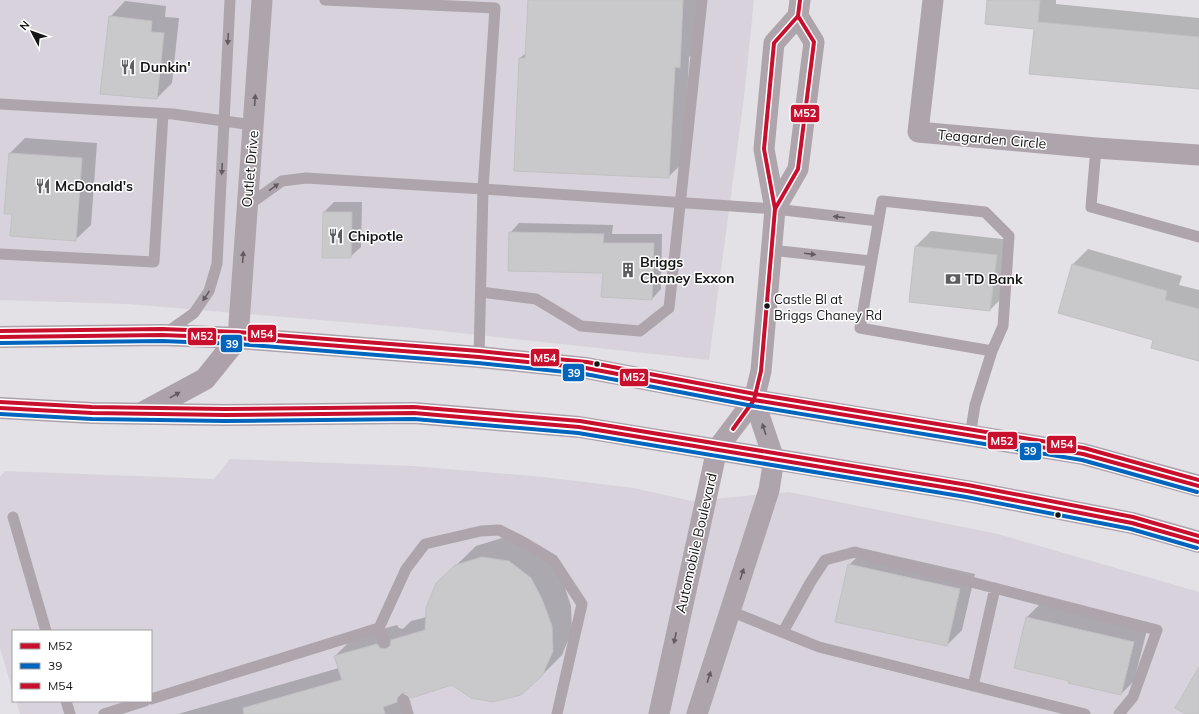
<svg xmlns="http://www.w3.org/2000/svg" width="1199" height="714" viewBox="0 0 1199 714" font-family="Mulish,sans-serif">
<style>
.built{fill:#d7d2db}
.shadow{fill:#0003}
.building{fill:#c9c8ca;stroke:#c1c1c4}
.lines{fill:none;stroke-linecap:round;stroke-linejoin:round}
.lane{stroke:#aea4ac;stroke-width:11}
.street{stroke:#aea4ac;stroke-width:21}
.secondary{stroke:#ada2ab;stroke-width:22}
.bus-1-casing{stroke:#fff;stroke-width:7}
.bus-2-casing{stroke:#fff;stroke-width:7}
.bus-3-casing{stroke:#fff;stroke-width:7}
.bus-1{stroke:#c8102e;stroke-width:4}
.bus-2{stroke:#0065bd;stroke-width:4}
.bus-3{stroke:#c8102e;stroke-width:4}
.oneway{fill:#625c61}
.oneway2{fill:#615b60}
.bus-dot{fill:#151416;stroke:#fff;stroke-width:1.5}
.labels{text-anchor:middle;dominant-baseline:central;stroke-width:3;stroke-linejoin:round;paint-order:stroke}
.bus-label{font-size:13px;fill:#151416;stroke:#fff;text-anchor:start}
.poi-label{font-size:14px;font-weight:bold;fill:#151416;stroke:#fff;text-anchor:start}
.street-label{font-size:14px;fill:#151416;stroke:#fff}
.line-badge{stroke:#fff;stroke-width:1.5}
.badge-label{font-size:11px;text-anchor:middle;font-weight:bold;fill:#fff}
</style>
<rect width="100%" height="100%" fill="#e3e1e5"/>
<path class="built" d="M0,0H754L744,97L709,360L414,328L128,304L0,300Z
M230,459L412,466L543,477L634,488L691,501L789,492L998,534L1199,592V714H20L16,701H151V631H13V692L0,648V477L5,471L214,479Z"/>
<path class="shadow" d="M529,0H697L695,51L689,57L684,162L668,177L520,58L526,53Z
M988,0H1056V4L1199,18V88L1035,28Z
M125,1L166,6L165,17L179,18L172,83L157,98L110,17Z
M25,138L97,143L91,225L75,240L13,213L10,153Z
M334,202H362L361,247L350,257L324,212Z
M519,223L613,225L612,234H662L661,289L652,299L602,296L604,272L510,233Z
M931,231L1011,240L1005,295L990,310L916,246Z
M1088,249L1182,276L1179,285L1199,290V360L1154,340L1073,264Z
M502,538L528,542L550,559L562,579L571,606L572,631L562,655L542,675L452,684L406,692L404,694L409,714H178L339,668L335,656L354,637L397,625L399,628L403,629L411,621L427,617L437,584L476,546Z
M865,549L975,574L962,630L947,645L849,565Z
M1040,604L1147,630L1134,681L1121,694L1070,680L1015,667L1027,617Z"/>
<path class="building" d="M528,0H683L680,68L675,67L669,178L514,171L519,58H525Z
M987,0H1040L1038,22L1199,37V89L1029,74L1034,29L985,24Z
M109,16L152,21L151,32L164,33L157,99L100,94Z
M9,153L82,158L76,241L10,236L12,214H4Z
M323,212H352L351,258H322Z
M509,232L604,234L603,243H654L652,300L601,297L603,273L508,271Z
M915,246L997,255L990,311L909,302Z
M1072,264L1167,291L1165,300L1199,309V361L1151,348L1153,340L1058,313Z
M482,557L509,561L531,578L542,599L552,626L553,651L542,676L521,695L493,702L471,698L452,685L411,698L406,693H402L397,698V702L383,707L385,714H244L243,708L342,680L334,656L377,644L380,648L386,649L390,646L391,640L425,630L426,608L436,583L455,565Z
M848,564L960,589L947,646L835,622Z
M1026,617L1134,642L1121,695L1068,683L1069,681L1014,668Z
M1199,667V714H1186L1175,708Z"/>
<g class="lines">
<path class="lane" d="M325,0L495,8L483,189L775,209L878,221
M0,104L173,114L253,125
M1096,148L1091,207L1199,237
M247,206L282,181L306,178L483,189L479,357
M771,250L871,261
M0,254L154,262L163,114
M481,292L536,299L581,326L640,331L669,308L702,0
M166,333L194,313L209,291L217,264L230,0
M970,436L975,405L992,351L860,328L882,201L985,212L1009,236L1003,326L992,351
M13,517L46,631
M730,611L819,647L1085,714
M379,628L384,642
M783,632L810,583L825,560L855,552L1157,630L1133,697L1119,714
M973,686L995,588
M151,699L379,628L406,569L425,544L481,531L499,530L523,542L553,560L582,604L557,714
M404,700L408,714
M66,701L70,714
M104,714L145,701"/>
<path class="street" d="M933,0L918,132L1096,148L1199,155
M775,209L798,169L814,42L798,16
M238,338L262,0
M659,714L717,449L754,400L761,371L775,209L764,149L774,43L798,16L800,0
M697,714L769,490L774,459L754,400"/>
<path class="secondary" d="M0,337L162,335L238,338L479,357L586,368L754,400L1083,454L1199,486
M0,408L92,413L225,415L414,413L579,427L967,491L1132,523L1199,542
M142,413L205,379L238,338"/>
<g class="bus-1-casing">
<path id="bus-1" d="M775,209L798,169L814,42L798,16
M0,337L162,335L238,338L479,357L586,368L754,400L1083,454L1199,486
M0,408L92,413L225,415L414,413L579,427L967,491L1132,523L1199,542
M733,429L754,400L761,371L775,209L764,149L774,43L798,16L800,0"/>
</g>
<g class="bus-2-casing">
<path id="bus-2" d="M0,343L162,341L238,344L478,363L585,374L753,406L1082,460L1197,492
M0,414L92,419L225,421L414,419L578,433L966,497L1131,529L1197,548"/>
</g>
<g class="bus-3-casing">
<path id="bus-3" d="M0,331L162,329L238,332L479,351L587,362L755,394L1084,448L1199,480
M0,402L92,407L225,409L414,407L580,421L968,485L1133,517L1199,536"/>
</g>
<use href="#bus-1" class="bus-1"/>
<use href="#bus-2" class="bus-2"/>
<use href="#bus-3" class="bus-3"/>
</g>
<defs><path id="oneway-solid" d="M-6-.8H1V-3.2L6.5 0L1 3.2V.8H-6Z"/></defs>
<g class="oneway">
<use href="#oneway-solid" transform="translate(228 39) rotate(93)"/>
<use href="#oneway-solid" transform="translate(255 100) rotate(-86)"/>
<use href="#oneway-solid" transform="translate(222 169) rotate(93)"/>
<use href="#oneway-solid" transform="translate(274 187) rotate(-36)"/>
<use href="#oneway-solid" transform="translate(839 217) rotate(-173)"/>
<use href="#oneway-solid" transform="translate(810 254) rotate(7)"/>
<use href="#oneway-solid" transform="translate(243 257) rotate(-86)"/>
<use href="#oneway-solid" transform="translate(206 296) rotate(124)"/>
<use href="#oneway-solid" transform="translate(764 429) rotate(-108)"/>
<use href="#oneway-solid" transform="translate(742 574) rotate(-72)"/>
<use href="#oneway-solid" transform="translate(675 638) rotate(102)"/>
<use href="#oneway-solid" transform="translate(709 677) rotate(-72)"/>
</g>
<use class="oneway2" href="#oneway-solid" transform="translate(175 395) rotate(-29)"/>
<defs>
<g id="restaurant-bare" transform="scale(1.2)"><path d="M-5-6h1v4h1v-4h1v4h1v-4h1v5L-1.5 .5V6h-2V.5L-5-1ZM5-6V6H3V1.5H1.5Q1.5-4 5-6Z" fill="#5d5c5e" stroke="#fff" stroke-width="2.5" paint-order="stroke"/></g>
<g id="building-bare" transform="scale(1.2)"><path d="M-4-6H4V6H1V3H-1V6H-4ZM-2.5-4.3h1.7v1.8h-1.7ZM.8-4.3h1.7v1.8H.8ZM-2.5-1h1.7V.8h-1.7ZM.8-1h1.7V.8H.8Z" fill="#5d5c5e" stroke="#fff" stroke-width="2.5" paint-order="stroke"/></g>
<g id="bank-bare" transform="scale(1.2)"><path d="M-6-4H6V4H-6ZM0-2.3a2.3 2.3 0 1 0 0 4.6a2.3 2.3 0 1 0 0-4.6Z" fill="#5d5c5e" stroke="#fff" stroke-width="2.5" paint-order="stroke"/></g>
</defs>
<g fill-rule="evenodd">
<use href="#restaurant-bare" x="128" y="67"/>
<use href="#restaurant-bare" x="43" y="186"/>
<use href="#restaurant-bare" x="336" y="236"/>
<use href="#building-bare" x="628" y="270"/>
<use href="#bank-bare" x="953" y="279"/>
</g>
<g class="bus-dot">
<circle cx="767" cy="306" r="3.5"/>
<circle cx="597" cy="364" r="3.5"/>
<circle cx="1058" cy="515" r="3.5"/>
</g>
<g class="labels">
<g class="bus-label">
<text x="774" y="299">Castle Bl at<tspan x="774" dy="16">Briggs Chaney Rd</tspan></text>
</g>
<g class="poi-label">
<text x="140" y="67">Dunkin'</text>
<text x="55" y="186">McDonald's</text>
<text x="348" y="236">Chipotle</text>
<text x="640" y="262">Briggs<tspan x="640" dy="16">Chaney Exxon</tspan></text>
<text x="965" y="279">TD Bank</text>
</g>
<g class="street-label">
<text transform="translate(992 139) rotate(5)">Teagarden Circle</text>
<text transform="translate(250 169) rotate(-85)">Outlet Drive</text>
<text transform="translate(696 543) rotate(-77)">Automobile Boulevard</text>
</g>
</g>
<g class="line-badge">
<rect x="790" y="104" width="30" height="19" rx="4" fill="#c8102e"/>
<rect x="247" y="324" width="30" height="19" rx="4" fill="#c8102e"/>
<rect x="187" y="327" width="30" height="19" rx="4" fill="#c8102e"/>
<rect x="220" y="334" width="23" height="19" rx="4" fill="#0065bd"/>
<rect x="530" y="348" width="30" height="19" rx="4" fill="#c8102e"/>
<rect x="562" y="363" width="23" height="19" rx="4" fill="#0065bd"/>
<rect x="619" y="368" width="30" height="19" rx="4" fill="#c8102e"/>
<rect x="987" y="431" width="31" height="19" rx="4" fill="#c8102e"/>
<rect x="1046" y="435" width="31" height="19" rx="4" fill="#c8102e"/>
<rect x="1019" y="442" width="23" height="19" rx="4" fill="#0065bd"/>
</g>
<g class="badge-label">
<text x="805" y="117">M52</text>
<text x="262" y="338">M54</text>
<text x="202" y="340">M52</text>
<text x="232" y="348">39</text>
<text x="545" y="362">M54</text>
<text x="574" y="377">39</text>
<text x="634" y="381">M52</text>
<text x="1002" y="445">M52</text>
<text x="1062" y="448">M54</text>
<text x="1030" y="455">39</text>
</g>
<rect x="12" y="630" width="140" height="72" fill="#ffffff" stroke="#a1a1a2"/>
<rect x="20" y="643" width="20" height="6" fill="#c8102e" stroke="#a1a1a2"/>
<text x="48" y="650" font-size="12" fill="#151416">M52</text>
<rect x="20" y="663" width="20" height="6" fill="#0065bd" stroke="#a1a1a2"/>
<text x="48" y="670" font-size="12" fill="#151416">39</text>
<rect x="20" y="683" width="20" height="6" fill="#c8102e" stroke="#a1a1a2"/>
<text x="48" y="690" font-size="12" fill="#151416">M54</text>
<g transform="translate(32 32) rotate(311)" stroke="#ffffff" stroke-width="3" paint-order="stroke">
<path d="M0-3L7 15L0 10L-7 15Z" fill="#151416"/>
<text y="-6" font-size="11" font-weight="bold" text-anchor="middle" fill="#151416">N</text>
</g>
</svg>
